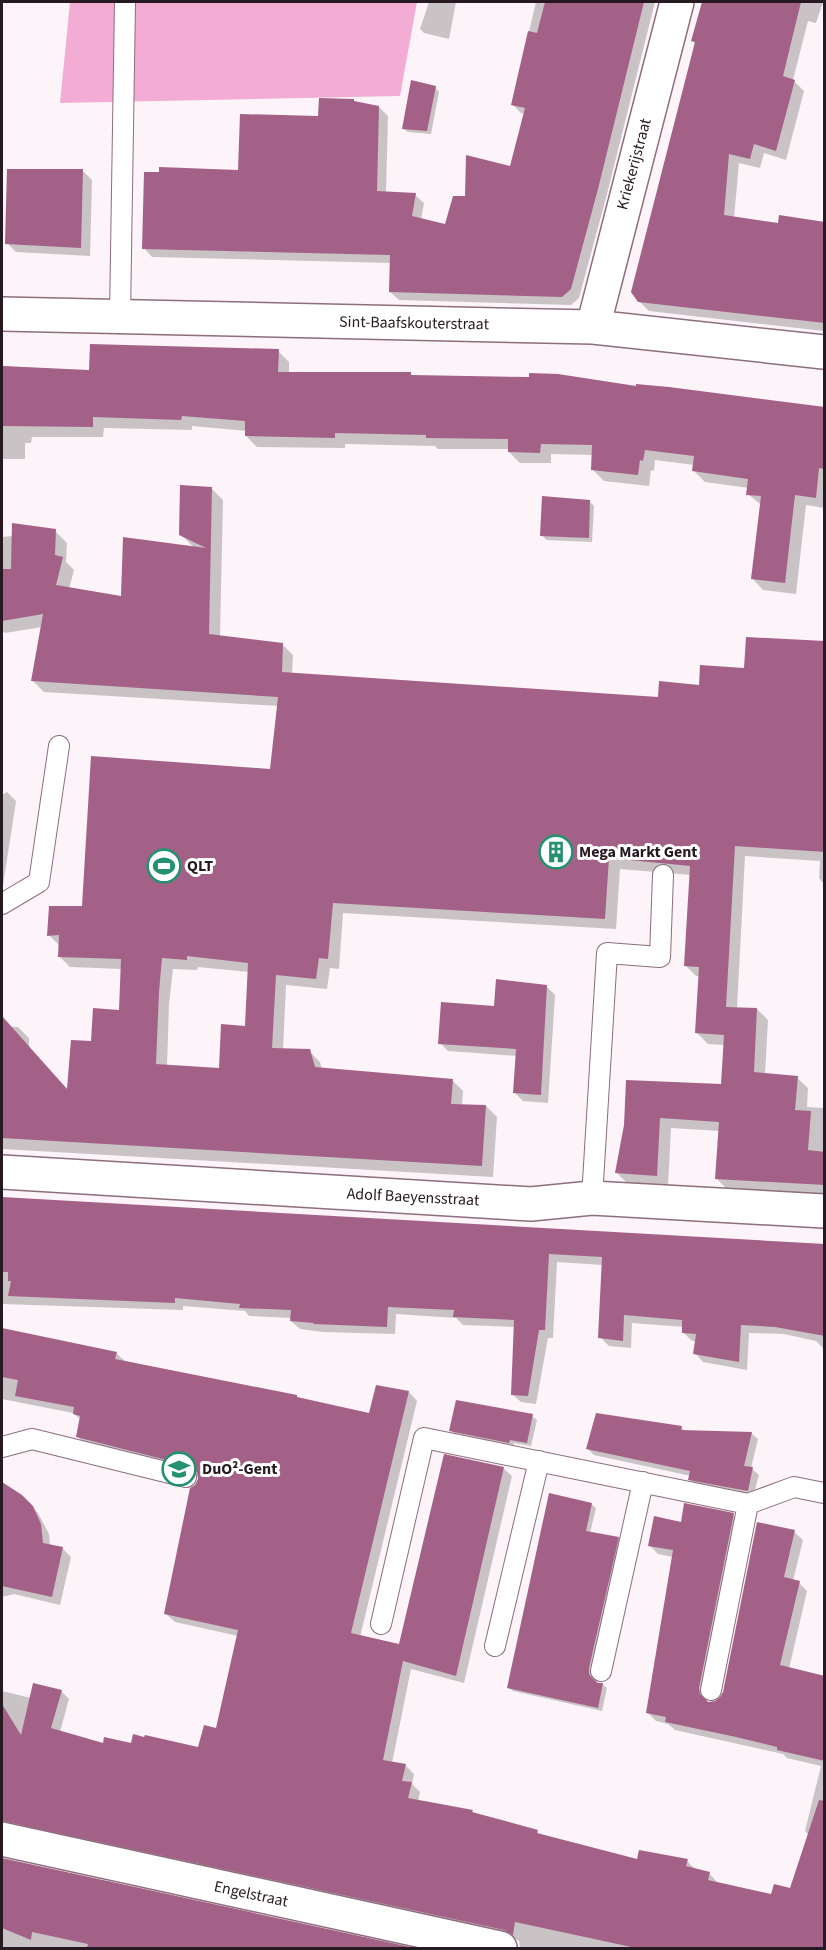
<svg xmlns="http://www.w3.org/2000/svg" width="826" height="1950" viewBox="0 0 826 1950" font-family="'Source Sans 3',sans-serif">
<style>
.green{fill:#f3add5}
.shadow{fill:#0003;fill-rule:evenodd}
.building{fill:#a46188;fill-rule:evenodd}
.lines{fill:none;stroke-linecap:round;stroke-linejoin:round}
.service-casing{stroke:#8d6d7e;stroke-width:22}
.minor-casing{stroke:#8d6d7e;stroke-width:36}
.service{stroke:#fff;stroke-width:20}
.minor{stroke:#fff;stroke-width:33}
.labels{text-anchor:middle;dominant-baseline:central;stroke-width:6;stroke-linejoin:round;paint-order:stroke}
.street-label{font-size:16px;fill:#261921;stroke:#fff}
.poi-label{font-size:16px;font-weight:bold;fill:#261921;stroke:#fff;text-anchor:start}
</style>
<rect width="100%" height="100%" fill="#fcf4f8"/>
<path class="green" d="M70,2H417L400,96L60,103Z"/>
<path class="shadow" d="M429,2H456L449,39L424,33L420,29Z
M536,2H655L606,198L579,298L571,305L399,300L390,292L391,263L152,257L144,248L240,172L320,118L356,103L379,107L388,116L386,193L415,195L424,203L421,220L446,226L466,198L511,168L525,114L521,113L512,104Z
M707,2H823L816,23L808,21L793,80L804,91L786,160L764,153L760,168L739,163L734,218L780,224H824V331L649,311L639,301L696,44L692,41Z
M435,87L439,92L431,134L408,132L403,128Z
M83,171L92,180L90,256L16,252L7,243Z
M278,351L289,362V373H410L413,376L637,387L824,408V508L806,505L796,594L763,590L753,579L761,505L748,494L749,488L705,482L694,471V465L655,460L654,471L651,470L649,486L604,481L593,470V455L551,454V463H520L509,452V449H438L435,446L345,444V448L257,447L246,436L247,431L192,426V430L104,428L103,437H32L31,443H25V459H2V366L91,371Z
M212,489L223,500L220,637L282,644L293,655L292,674L659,698L700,686L824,642V884L819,878L820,861L745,856L737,1009H757L768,1020L765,1075L797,1078L808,1088L807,1107L824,1108V1195L728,1190L717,1179L720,1131L671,1128L668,1186L628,1184L617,1173L626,1125L722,1086L725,1045L708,1044L697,1033L700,976H696L685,965L691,875L620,869L616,929L343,913L339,969L330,968L327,989L286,985L283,1050L309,1051L320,1062L322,1069L452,1080L463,1091L462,1106H486L497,1117L493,1177L2,1149V1026L18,1027L29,1038V1047L69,1091L92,1042L120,1011L122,969L70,967L59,956L60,946L49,935L271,770L279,706L44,692L33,681L42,627L5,633L2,630V537L56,532L67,543L66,562L74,570L69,589L123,598L194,548L181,534ZM198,967L249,972L246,1028L220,1070L167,1066L169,1004L173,969L197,970Z
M590,502L594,506L592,542L546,540L542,535Z
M7,792L16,801L2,892V795Z
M547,987L555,995L548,1103L523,1101L515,1093L517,1056L448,1051L440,1043L496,1007Z
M2,1199L824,1246V1349L816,1341L784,1334L749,1333L747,1370L703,1362L695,1353L696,1341H692L683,1332L684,1327L632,1323L631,1348L609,1346L600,1337L603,1265L557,1262L553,1338H548L536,1404L521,1402L512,1394L515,1327L463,1325L456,1318L396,1314L395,1334L323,1332L300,1329L291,1321L292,1318L249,1316L245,1311L183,1306V1310L2,1304Z
M4,1330L116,1353L125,1361L370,1415L409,1392L417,1401L360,1637L400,1646L503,1468L512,1476L464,1683L411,1669L392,1763L406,1766L414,1774L412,1784L420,1792L418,1802L472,1811L475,1815L537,1832L541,1836L638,1860L687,1861L696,1870L709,1873L717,1882V1884L772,1896L791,1890L809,1835L805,1831L821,1766L787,1758L783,1754L675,1730L668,1724L656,1721L648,1713L673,1557L658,1554L649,1545L682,1524L733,1515L742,1523L707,1697V1703H715L721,1699L794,1532L803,1540L793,1581L799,1583L807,1591L789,1669L824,1678V1948H520L519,1941L514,1938L33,1832L25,1825L41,1822L2,1812V1691L31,1698L61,1691L69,1699L60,1732L104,1744L199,1749L217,1730L238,1636L175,1622L166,1614L199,1481V1473L86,1446L78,1437L81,1420L73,1413L2,1399V1344Z
M532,1416L537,1420L531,1446L514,1443L513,1447L455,1435L451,1430Z
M681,1427L686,1432L751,1433L758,1439L751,1468L759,1475L753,1497L696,1485L690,1479L691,1476L594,1455L588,1449Z
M2,1489L11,1491L29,1504L38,1513L49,1534L50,1546L62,1548L71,1557L60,1605L14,1594L2,1597Z
M591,1504L596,1508L590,1533L618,1538L622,1542L593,1673L595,1682L602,1684L607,1688L602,1711L513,1691L509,1687Z
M2,1860L408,1948H2Z"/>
<path class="building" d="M545,2H644L598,189L571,289L562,297L389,292L390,255L142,249L144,172H159V167L238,170L240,114L318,116L319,98L354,99V101L379,106L377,191L416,193L412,216L445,224L453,196H465L466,155L510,166L525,108L511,105L528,31L537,33Z
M702,2H801L783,76L795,80L776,151L754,144L750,159L729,154L724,215L778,223L779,215L825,222V323L638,302L631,292L695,42L691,41Z
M411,80L436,86L427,131L402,129Z
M7,169H83L81,248L5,244Z
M90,344L279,349L278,372H411V375L529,377V373L558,374L636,386V384L669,387L825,407V469L819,468L816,498L795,495L785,583L751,579L761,496L746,495L748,479L692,471L694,456L645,450L643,461L640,460L638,475L591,470L592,445L541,444L540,453L508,452V439L426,438V435L335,433V438L245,436V421L182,416L181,420L93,417V427L2,426V366L89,370Z
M180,485L212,487L209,634L283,643L282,672L658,697L659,681L699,685L700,665L744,668L746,637L825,641V852L735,846L726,1007L757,1008L754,1072L798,1076L795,1110L811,1111L808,1150L825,1152V1185L715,1179L719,1122L660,1118L657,1176L615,1173L624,1125L626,1080L721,1084L724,1035L695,1033L699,967L684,966L690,866L609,858L605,919L333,903L328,959L319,958L316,979L276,975L272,1048L310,1049L315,1067L453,1079L451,1104L486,1105L482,1166L2,1138V1016L67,1089L71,1040L91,1041L93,1008L119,1010L121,959L58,957L59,935L47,936L49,906H82L91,756L270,769L278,697L31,681L43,614L2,621V569H11L12,523L56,529L55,555L63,557L56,585L121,596L123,537L206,548L179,535ZM187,956L248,963L245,1026L221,1024L219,1068L156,1064L159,992L162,958L187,960Z
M542,496L590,500L589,538L540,536Z
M496,979L547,985L541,1095L513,1093L516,1049L438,1044L441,1002L494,1006Z
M2,1197L825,1244V1336L775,1327L741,1325L739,1362L693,1354L696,1334L682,1333V1320L624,1315L623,1341L598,1338L602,1257L549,1254L545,1330H539L528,1396L511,1395L514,1320L453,1317L454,1310L388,1307L387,1327L313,1324L314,1323L290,1321L291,1310L239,1308L240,1304L175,1298V1303L8,1296L11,1281H8V1272H2Z
M2,1328L117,1352L115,1359L297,1395V1397L369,1413L376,1385L409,1391L351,1633L399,1644L444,1454L504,1467L456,1676L403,1661L383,1760L406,1764L402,1781L412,1782L408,1798L473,1810L472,1812L538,1830L537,1833L637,1859L639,1850L688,1859L686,1866L710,1872L708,1880L771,1894L774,1884L790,1888L819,1800L825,1801V1948H636L515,1922L513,1935L504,1930L2,1821V1704L21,1735L33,1683L62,1690L51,1728L103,1743L104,1737L131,1743L133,1734L144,1737L145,1735L198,1747L204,1725L216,1728L238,1630L164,1614L190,1488L195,1485L198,1479L197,1473L194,1467L76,1437L80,1416L73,1414L74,1407L15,1396L18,1380L2,1377Z
M456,1400L533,1414L527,1443L510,1440L509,1443L449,1431Z
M596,1413L682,1426L681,1430L752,1432L744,1466L753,1467L748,1491L688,1480L690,1471L586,1449Z
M2,1482L22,1495L33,1506L41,1524L43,1543L63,1547L52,1597L2,1586Z
M549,1493L592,1503L586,1531L619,1537L589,1668V1674L593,1679L598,1683H603L598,1708L507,1688Z
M684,1503L734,1513L699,1688L700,1694L708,1702L715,1701L720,1697L723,1692L757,1522L795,1530L784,1577L800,1581L780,1665L825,1676V1761L777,1750V1747L736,1737L665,1722L666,1717L646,1713L673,1550L648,1546L654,1516L681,1522Z
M2,1858L415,1948H87L88,1944L32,1932L31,1940L2,1928Z"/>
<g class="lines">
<g class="service-casing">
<path id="service" d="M120,317L125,2
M2,904L39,882L59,746
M592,1198L607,953L660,957L663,875
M2,1447L32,1439L186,1477
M381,1624L424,1438L748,1504
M495,1646L539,1461
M601,1671L643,1482
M711,1690L748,1504L794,1487L824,1493"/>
</g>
<g class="minor-casing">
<path id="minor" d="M2,314L593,327L824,352
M593,327L677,2
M2,1172L531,1204L592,1198L824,1211
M2,1839L500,1948"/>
</g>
<use href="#service" class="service"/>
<use href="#minor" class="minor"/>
</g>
<defs>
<g id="building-ring" transform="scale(1.725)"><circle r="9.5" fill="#fff" stroke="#259170" stroke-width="1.5"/><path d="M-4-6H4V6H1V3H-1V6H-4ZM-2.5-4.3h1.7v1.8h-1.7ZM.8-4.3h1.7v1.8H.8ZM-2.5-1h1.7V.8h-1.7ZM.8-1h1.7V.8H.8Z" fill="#259170"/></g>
<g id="stadium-ring" transform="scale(1.725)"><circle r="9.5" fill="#fff" stroke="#259170" stroke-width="1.5"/><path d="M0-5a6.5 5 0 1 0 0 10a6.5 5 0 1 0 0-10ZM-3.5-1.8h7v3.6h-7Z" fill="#259170"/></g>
<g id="school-ring" transform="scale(1.725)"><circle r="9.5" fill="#fff" stroke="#259170" stroke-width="1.5"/><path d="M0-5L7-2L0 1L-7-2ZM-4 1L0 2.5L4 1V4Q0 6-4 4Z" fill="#259170"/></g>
</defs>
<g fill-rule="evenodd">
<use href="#building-ring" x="556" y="852"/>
<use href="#stadium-ring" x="164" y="866"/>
<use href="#school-ring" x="179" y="1469"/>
</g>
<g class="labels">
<g class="street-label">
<text transform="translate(634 164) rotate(-75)">Kriekerijstraat</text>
<text transform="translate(414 323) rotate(1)">Sint-Baafskouterstraat</text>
<text transform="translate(413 1197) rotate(3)">Adolf Baeyensstraat</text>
<text transform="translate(251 1894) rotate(12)">Engelstraat</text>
</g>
<g class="poi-label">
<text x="579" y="852">Mega Markt Gent</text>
<text x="187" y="866">QLT</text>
<text x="202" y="1469">DuO²-Gent</text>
</g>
</g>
<rect width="826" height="1950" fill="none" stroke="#261921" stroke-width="6"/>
</svg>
